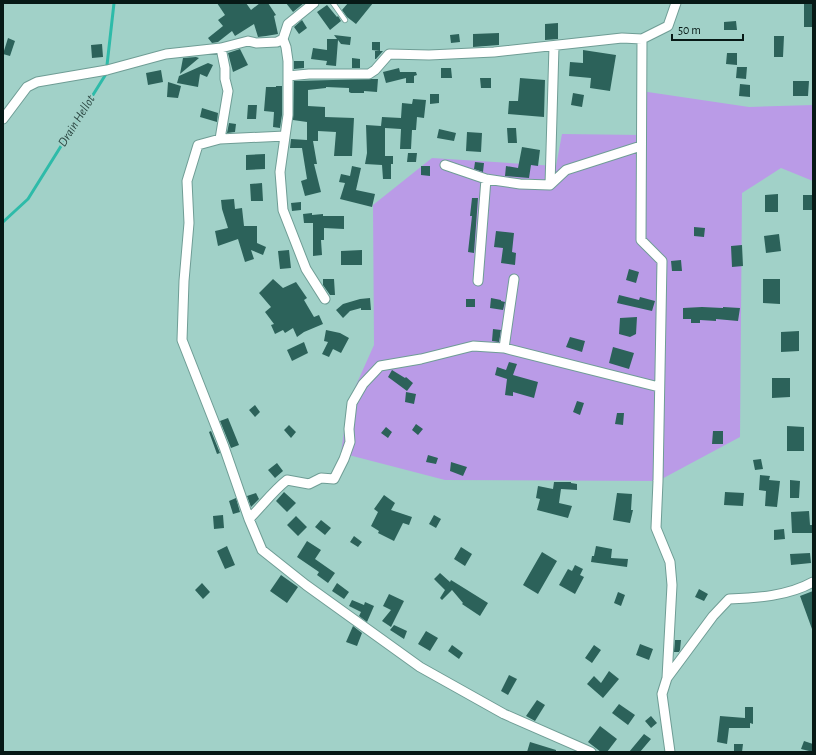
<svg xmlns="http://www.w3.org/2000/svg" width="816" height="755" viewBox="0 0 816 755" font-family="'Alegreya Sans',sans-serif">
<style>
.green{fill:#ba9be7}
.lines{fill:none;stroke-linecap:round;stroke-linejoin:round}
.stream{stroke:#2ebba9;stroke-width:3}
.building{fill:#2c625a}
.service-casing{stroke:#6f9d95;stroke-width:6}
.minor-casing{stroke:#6f9d95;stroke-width:11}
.service{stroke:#fff;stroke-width:4.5}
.minor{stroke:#fff;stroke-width:9}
.labels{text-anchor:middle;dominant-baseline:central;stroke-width:4;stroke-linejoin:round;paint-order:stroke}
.water-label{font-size:13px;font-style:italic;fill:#2c4843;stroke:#a1d1c8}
</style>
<rect width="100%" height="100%" fill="#a1d1c8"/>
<path class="green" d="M641,91L749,107L813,105V181L781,168L742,193L740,437L658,481L445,480L341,453L348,403L374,345L373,205L432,158L556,166L562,134L641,135Z"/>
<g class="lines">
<path class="stream" d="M3,222L28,199L106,74L114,3"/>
</g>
<path class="building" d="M217,3H246L251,10L260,3H268L276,15L274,16L278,34L266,36L258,37L254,24L235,36L232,31L218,42L212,43L208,38L223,26L218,20L225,15Z
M286,3H304L293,12Z
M348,3H373L356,24L347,17L342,10Z
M804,3H813V27H804Z
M327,5L337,17L338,16L341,21L330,30L317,12Z
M302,20L307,28L299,34L294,27Z
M736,21L737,30H724V22Z
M558,23V39L545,40V24Z
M499,33V45L473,47V34Z
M459,34L460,42L451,43L450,35Z
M334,35L351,37L350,45L341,44L338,40L336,66L326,65L327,61L311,59L313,48L327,50V39H337Z
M774,36H784L783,57H774Z
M8,38L15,41L10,56L3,54Z
M372,42H380V51L372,50Z
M102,44L103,57L92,58L91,45Z
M240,49L248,65L233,72L228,53Z
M583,50L616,55L610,91L590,88L591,78L569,76L570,62L583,63Z
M375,51H383L376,59H375Z
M727,53H737V65L726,64Z
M196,57L199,58L180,74L183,58Z
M352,58L360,59V68H352Z
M294,61H304V68L294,69Z
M208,63L213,65L207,77L200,74L198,87L177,83L179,76Z
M737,67H747L746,79L736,78Z
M399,68L400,72H416L417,75L414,76V83H406V78L386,83L383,72Z
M441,68H451L452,78H441Z
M161,70L163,82L148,85L146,73Z
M480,78H491V88H481Z
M520,78L545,80L544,117L508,114L509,101H518Z
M372,79H378L377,92L364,91V93H351L349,92V88L326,87V88L308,90V106L325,107V117L354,118L352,156H334L336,132L318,131V141H313L317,164H314L321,192L305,196L301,181L307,179L302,148H290L291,139L307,140V122L293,120L294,81Z
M793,81H809L808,96H793Z
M168,82L181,86L178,98L167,97Z
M740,84L750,85V97L739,96Z
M276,86H282V115L280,128L273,127L274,112L264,111L266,87H276Z
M573,93L584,95L582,107L571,105Z
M430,94H439V103L430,104Z
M413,99L426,100L424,118L417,117L416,130H412L411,149H400L401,129L385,128V156H393V164H391V179H383L382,165L365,164L367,153L366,125L381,126L382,117L401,118L402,103L412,104Z
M248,105H257L256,119H247Z
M202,108L218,113L217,122L200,117Z
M229,123L236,124L235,132L227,133Z
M507,128H516L517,143H508Z
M439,129L456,133L454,141L437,138Z
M467,132L482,133L481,152L466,151Z
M522,147L540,150L538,166L531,165L529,178L505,176L506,166L518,168Z
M408,153H417L416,162H407Z
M265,154V169L246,170V155Z
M475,162L484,163L483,172L474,169Z
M352,166L361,168L356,190L375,194L372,207L340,199L345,183L339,182L341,174L350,176Z
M421,166H430V176L421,175Z
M262,183L263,201H251L250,184Z
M778,194V212H765V195Z
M803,195H813V210H803Z
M472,198H478L474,253L468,252L472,216H470Z
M234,199L235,209L242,208L244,226H257V243L266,247L263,255L251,250L254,259L245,262L238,239L218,246L215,231L228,228L222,209L221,200Z
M301,202V210L292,211L291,203Z
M312,213V215L323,214V216H344V229L324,228V240H321L322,255L313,256V223H304L303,214Z
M694,227L705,228L704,237L694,236Z
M496,231L514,233L512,252L516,253L515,265L501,263L503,248L494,247Z
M779,234L781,251L766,253L764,236Z
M742,245L743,266L732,267L731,246Z
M289,250L291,268L280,269L278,251Z
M362,250V265H341V251Z
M681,260L682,271H672L671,261Z
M629,269L639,272L636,283L626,280Z
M273,279L283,288L296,282L307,298L304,300L314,317L319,315L323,324L304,332L297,337L293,328L285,333L283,330L275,334L271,325L274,324L265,312L271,307L259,293Z
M323,279H334L335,295H330L323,285Z
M763,279H780V304L763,303Z
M619,295L639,300L640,297L655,301L652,311L617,303Z
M370,298L371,310H361V308L350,311L343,318L336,310L343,304L360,299Z
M491,298L501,300V301L505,302L503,310L490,308Z
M466,299H475V307H466Z
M702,307L723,308V307L740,308L738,321L716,319V321L700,320V323H691V319H683V308Z
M637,317L636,334L630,337L619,334L620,318Z
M493,329L501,330L499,342L492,341Z
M326,330L340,333L349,338L341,353L333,349L329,357L322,354L328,342L324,341Z
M799,331V351L781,352V332Z
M570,337L585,341L582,352L566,347Z
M304,342L308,353L292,361L287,350Z
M613,347L634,353L629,369L609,363Z
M509,362L517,364L513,375L538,382L534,398L513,392V396L505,395L507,379L495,375L497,367L506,370Z
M392,370L405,378L406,377L413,383L407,391L388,377Z
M772,378H790V397L772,398Z
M406,392L416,394L414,404L405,402Z
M577,401L584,403L580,415L573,412Z
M255,405L260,412L255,417L249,410Z
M617,413H624L623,425L615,424Z
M228,418L239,445L231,448L220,421Z
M416,424L423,429L418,435L412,430Z
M289,425L296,432L291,438L284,430Z
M787,426L804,427V451H787Z
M386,427L392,432L388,438L381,433Z
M211,431L220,453L217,454L209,432Z
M713,431H723V444H712Z
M428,455L438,458L436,464L426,462Z
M761,459L763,469L755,470L753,460Z
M451,462L467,467L463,476L450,471Z
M277,463L283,471L275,478L268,470Z
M760,475L770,476L769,480L780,481L777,507L765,506L766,491L759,490Z
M790,480L800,481L799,498H790Z
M554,482H571V483L577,484V490L561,489L559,503L572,506L568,518L537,510L540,499L536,498L538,486L553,489Z
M284,492L296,503L287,512L276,501Z
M725,492L744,493L743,506L724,505Z
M256,493L259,499L251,507L247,496Z
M617,493L632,494L631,510H633L630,523L613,520Z
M384,495L395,503L391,510L412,517L409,525L403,523L394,541L378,533L379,531L371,526L378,512L374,509Z
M236,498L240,512L233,514L229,501Z
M809,511L810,525H813V533H792L791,512Z
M223,515L224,528L214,529L213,516Z
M434,515L441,519L436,528L429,524Z
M296,516L307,527L298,536L287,525Z
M321,520L331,528L325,535L315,527Z
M784,529L785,539L774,540V530Z
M354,536L362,542L358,547L350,542Z
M307,541L321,550L315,559L335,573L328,583L317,575L319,572L297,557Z
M227,546L235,565L225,569L217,551Z
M596,546L612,549L611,558L628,559L627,567L591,562L592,556H594Z
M461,547L472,554L465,566L454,559Z
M542,552L557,561L538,594L523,585Z
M810,553L811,563L791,565L790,554Z
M575,565L583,569L580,575L584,577L575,594L559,585L568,569L572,571Z
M440,573L450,582L451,580L488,603L480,616L462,604L463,603L452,590L442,600L440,598L445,590L434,579Z
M281,575L298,587L287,603L270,591Z
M202,583L210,592L203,599L195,590Z
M337,583L349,592L344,599L332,591Z
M699,589L708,594L704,601L695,597Z
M813,591V629H812L800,596Z
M618,592L625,595L621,606L614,603Z
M389,594L404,601L391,627L382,621L391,610L383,606Z
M352,600L364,605L365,602L374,606L367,622L359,616L361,612L349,606Z
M394,625L407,631L404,639L390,630Z
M353,626L362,633L357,646L346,642Z
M426,631L438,638L430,651L418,644Z
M675,640H681L680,650L679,652H674Z
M640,644L653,649L649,660L636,655Z
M452,645L463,653L459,659L448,651Z
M594,645L601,650L592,663L585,658Z
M609,671L619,679L603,698L587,684L594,676L601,683Z
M509,675L517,679L508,695L501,691Z
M537,700L545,705L535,721L526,716Z
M619,704L635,715L628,725L612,713Z
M745,707H753V724L750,723V728H729L727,744L717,742L720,716L745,718Z
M651,716L657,723L651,728L645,721Z
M600,726L617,739L607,752H601L588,742Z
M644,734L651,739L640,752H629Z
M804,741L813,744V752L801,749Z
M530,742L556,750V752H527Z
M734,744H743L742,752L734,751Z"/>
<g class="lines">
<g class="service-casing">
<path id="service" d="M333,3L345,20"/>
</g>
<g class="minor-casing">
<path id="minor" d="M283,39L286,47L288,61V115L280,172L283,210L306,269L325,299
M221,48L225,68V79L228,91L220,139L198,145L187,181L189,223L184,281L182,340L224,447L249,519L262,550L306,585L420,667L504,714L591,752
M288,76L309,74H369L375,70L389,54L429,55L494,52L622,38L642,39
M3,119L27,87L37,82L107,70L166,54L221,48L248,41L256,43L277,42L283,39L288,24L314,3
M220,139L285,136
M445,165L486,179L520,184L550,185L566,170L641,146
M550,185L554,46
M514,279L504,348L659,387
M478,281L486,179
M249,519C262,506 273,491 287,480L309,484L321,478L334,479L344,459L350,442L349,429L352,403L363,384L380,366L421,359L473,346L504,348
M667,678L713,616L729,599C757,598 788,596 813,582
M670,752L662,694L667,678L672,585L670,562L656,528L658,481L662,261L641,240L642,39L668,26L676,3"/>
</g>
<use href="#service" class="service"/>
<use href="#minor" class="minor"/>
</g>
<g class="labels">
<g class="water-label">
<text transform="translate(77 121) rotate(-58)">Drain Hellot</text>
</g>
</g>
<rect width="816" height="755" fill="none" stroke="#071916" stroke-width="8"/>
<path d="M672 34v6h71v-6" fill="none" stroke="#071916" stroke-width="2"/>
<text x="678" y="34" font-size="12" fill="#071916" stroke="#a1d1c8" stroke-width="3" paint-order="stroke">50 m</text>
</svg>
